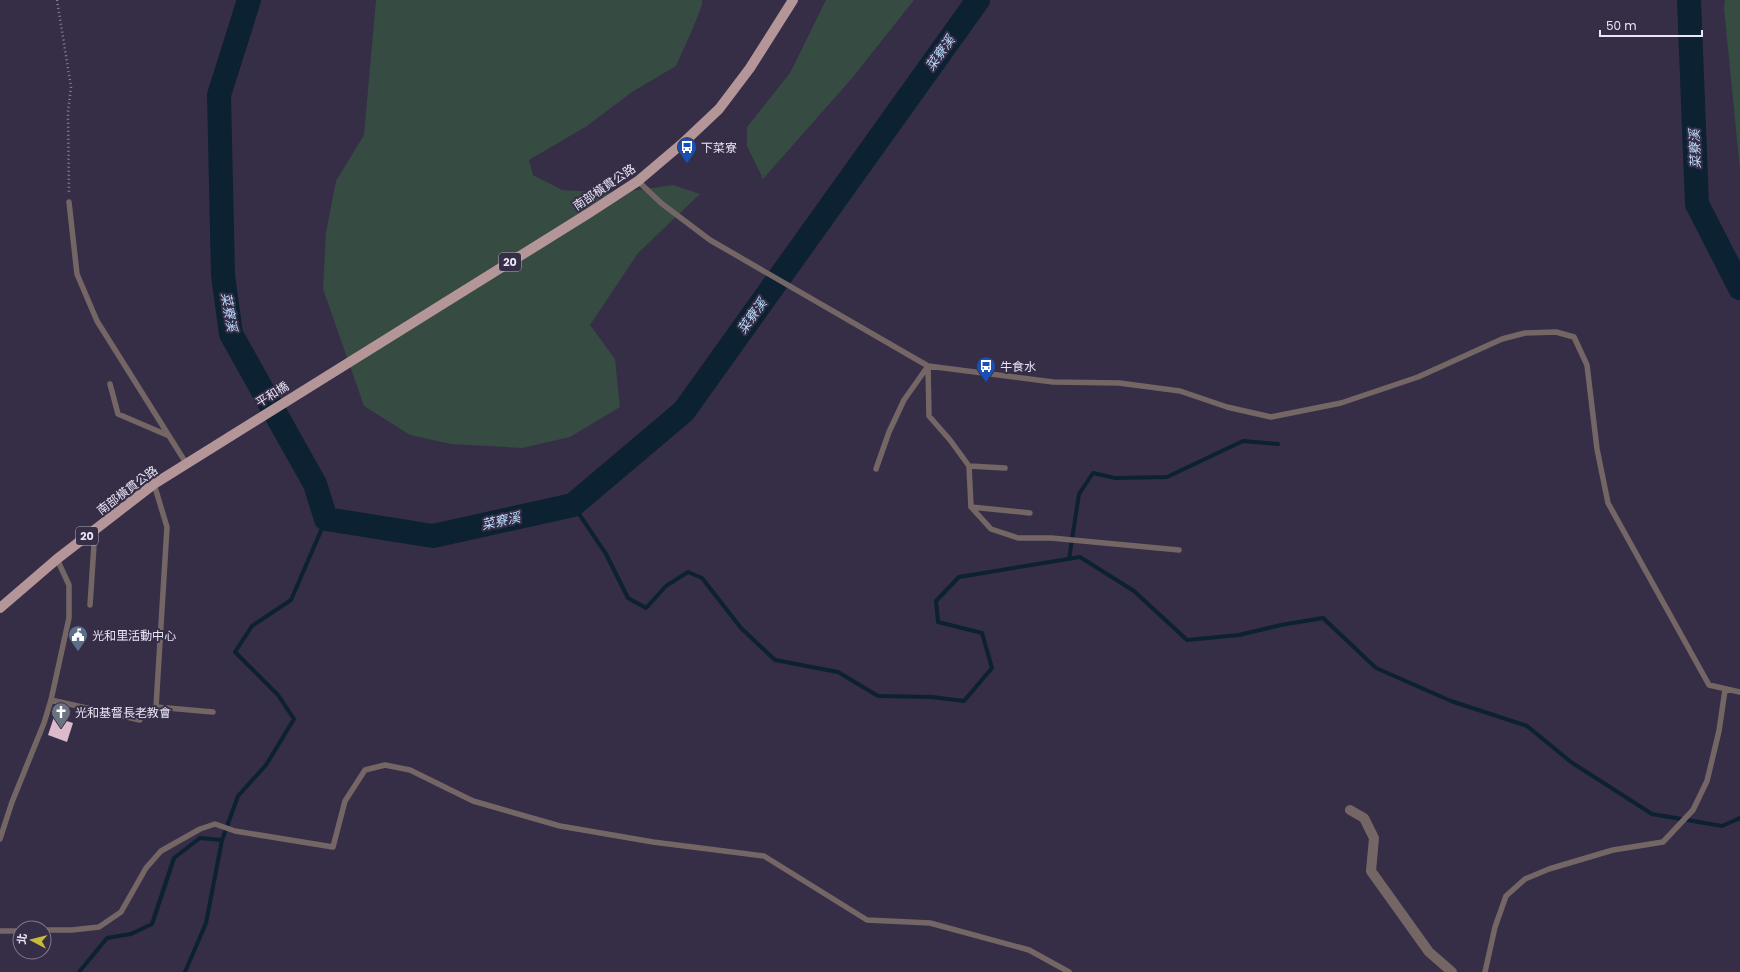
<svg xmlns="http://www.w3.org/2000/svg" width="1740" height="972" viewBox="0 0 1740 972" font-family="Poppins,'Noto Sans TC',sans-serif">
<style>
.green{fill:#364b41}
.lines{fill:none;stroke-linecap:round;stroke-linejoin:round}
.stream{stroke:#0c2131;stroke-width:4}
.river{stroke:#0c2131;stroke-width:24}
.building{fill:#dabacb}
.path{stroke:#8a8499;stroke-width:2.5;stroke-dasharray:1 3;stroke-linecap:butt}
.service{stroke:#756666;stroke-width:5.5}
.minor{stroke:#756666;stroke-width:10}
.primary{stroke:#b59698;stroke-width:10}
.labels{text-anchor:middle;dominant-baseline:central;stroke-width:4;stroke-linejoin:round;paint-order:stroke}
.shield{fill:#362e47;stroke:#b3aec1;stroke-width:1}
.shield-label{font-size:11px;font-weight:bold;fill:#e9e5f5}
.poi-label{font-size:12px;fill:#e9e5f5;stroke:#362e47;text-anchor:start}
.street-label{font-size:12px;fill:#e9e5f5;stroke:#362e47}
.water-label{font-size:13px;font-style:italic;fill:#bbdefe;stroke:#362e47}
</style>
<rect width="100%" height="100%" fill="#362e47"/>
<path class="green" d="M376,0H702V5L693,28L676,66L632,92L587,126L529,160L533,175L562,190L615,193L673,185L700,194L638,253L590,325L615,359L620,407L570,437L522,448L451,444L410,435L364,406L323,289L326,232L336,181L364,135Z
M826,0H914L853,77L763,179L747,146V127L790,73Z
M1725,0H1740V170L1724,8Z"/>
<g class="lines">
<path class="stream" d="M573,505L606,554L628,598L646,608L666,586L688,572L702,578L741,628L775,660L838,672L878,696L932,697L964,701L992,668L982,633L938,622L936,601L959,577L1080,557L1134,591L1187,640L1239,635L1281,625L1323,618L1376,668L1451,701L1527,726L1571,762L1652,814L1722,826L1740,818
M1069,559L1079,494L1093,473L1115,478L1167,477L1243,441L1278,444
M79,972L107,938L131,934L152,924L174,858L200,838L222,840
M185,972L206,923L222,840L238,796L266,765L294,719L278,695L235,652L252,626L291,600L326,519"/>
<path class="river" d="M249,0L219,95L223,275L231,334L315,484L326,519L433,536L573,505L684,411L978,0
M1689,0L1697,204L1740,288"/>
</g>
<path class="building" d="M54,717L73,723L67,742L48,735Z"/>
<g class="lines">
<path class="path" d="M57,0L71,87L68,112L69,194"/>
<path class="service" d="M638,181L661,203L710,240L928,366L1053,382L1119,383L1180,391L1227,407L1271,417L1341,403L1418,377L1502,339L1525,333L1556,332L1574,337L1587,365L1597,449L1608,503L1709,685L1740,692
M69,202L77,274L97,321L186,463
M110,384L118,414L167,435
M969,466L1005,468
M876,469L889,432L904,400L928,366L929,416L950,440L969,466L971,507L991,529L1018,538H1051L1179,550
M154,484L167,527L156,707L213,712
M971,507L1030,513
M90,605L95,530
M51,700L140,720
M0,839L12,802L44,723L51,700L69,618V585L57,559
M44,930H72L99,927L121,912L146,868L161,851L200,829L215,824L235,831L333,847L345,801L365,770L385,765L410,770L473,801L560,826L653,842L764,856L867,920L930,923L1029,950L1069,972
M0,931H20
M1485,972L1495,927L1506,896L1525,879L1549,869L1613,850L1663,842L1693,810L1707,781L1719,731L1725,690"/>
<path class="minor" d="M1350,810L1364,818L1374,838L1371,871L1429,952L1452,972"/>
<path class="primary" d="M0,608L57,559L154,484L589,213L638,181L684,142L719,109L750,68L793,0"/>
</g>
<defs>
<g id="bus-pin" transform="scale(1)"><path d="M0 17L-7.5 6A9.5 9.5 0 1 1 7.5 6Z" fill="#1a4fb4" stroke="#362e47"/><path d="M-5-6H5V4H4V6H2V4H-2V6H-4V4H-5ZM-3.5-4V0h7V-4ZM-3.5 1.2v1.5H-2V1.2ZM2 1.2v1.5H3.5V1.2Z" fill="#fff"/></g>
<g id="civic-pin" transform="scale(1)"><path d="M0 17L-7.5 6A9.5 9.5 0 1 1 7.5 6Z" fill="#5c6f8a" stroke="#362e47"/><path d="M-.6-6.5H3V-4.5H.6V-3L4-1V1h2V6H-6V1h2V-1L-.6-3ZM-1.2 2.5V6h2.4V2.5Z" fill="#fff"/></g>
<g id="church-pin" transform="scale(1)"><path d="M0 17L-7.5 6A9.5 9.5 0 1 1 7.5 6Z" fill="#6b7280" stroke="#362e47"/><path d="M-1.2-6h2.4v3.5h3.3v2.4h-3.3V6h-2.4V-.1h-3.3v-2.4h3.3Z" fill="#fff"/></g>
</defs>
<g fill-rule="evenodd">
<use href="#bus-pin" x="687" y="147"/>
<use href="#bus-pin" x="986" y="366"/>
<use href="#civic-pin" x="78" y="635"/>
<use href="#church-pin" x="61" y="712"/>
</g>
<g class="labels">
<g class="shield">
<rect x="499" y="253" width="22" height="18" rx="3"/>
<rect x="76" y="527" width="22" height="18" rx="3"/>
</g>
<g class="shield-label">
<text x="510" y="262">20</text>
<text x="87" y="536">20</text>
</g>
<g class="poi-label">
<text x="701" y="147">下菜寮</text>
<text x="1000" y="366">牛食水</text>
<text x="92" y="635">光和里活動中心</text>
<text x="75" y="712">光和基督長老教會</text>
</g>
<g class="street-label">
<text transform="translate(604 187) rotate(-34)">南部橫貫公路</text>
<text transform="translate(272 394) rotate(-32)">平和橋</text>
<text transform="translate(127 490) rotate(-37)">南部橫貫公路</text>
</g>
<g class="water-label">
<text transform="translate(940 53) rotate(-54)">菜竂溪</text>
<text transform="translate(1695 149) rotate(-92)">菜竂溪</text>
<text transform="translate(229 312) rotate(80)">菜竂溪</text>
<text transform="translate(752 316) rotate(-54)">菜竂溪</text>
<text transform="translate(501 521) rotate(-12)">菜竂溪</text>
</g>
</g>
<g transform="translate(32 940) rotate(277)"><circle r="19" fill="#362e47" stroke="#7e778d"/>
<path d="M0-3L7 15L0 10L-7 15Z" fill="#c9bb3a"/>
<text y="-6" font-size="11" font-weight="bold" text-anchor="middle" fill="#e9e5f5">北</text>
</g>
<path d="M1600 30v6h102v-6" fill="none" stroke="#e9e5f5" stroke-width="2"/>
<text x="1606" y="30" font-size="12" fill="#e9e5f5" stroke="#362e47" stroke-width="3" paint-order="stroke">50 m</text>
</svg>
